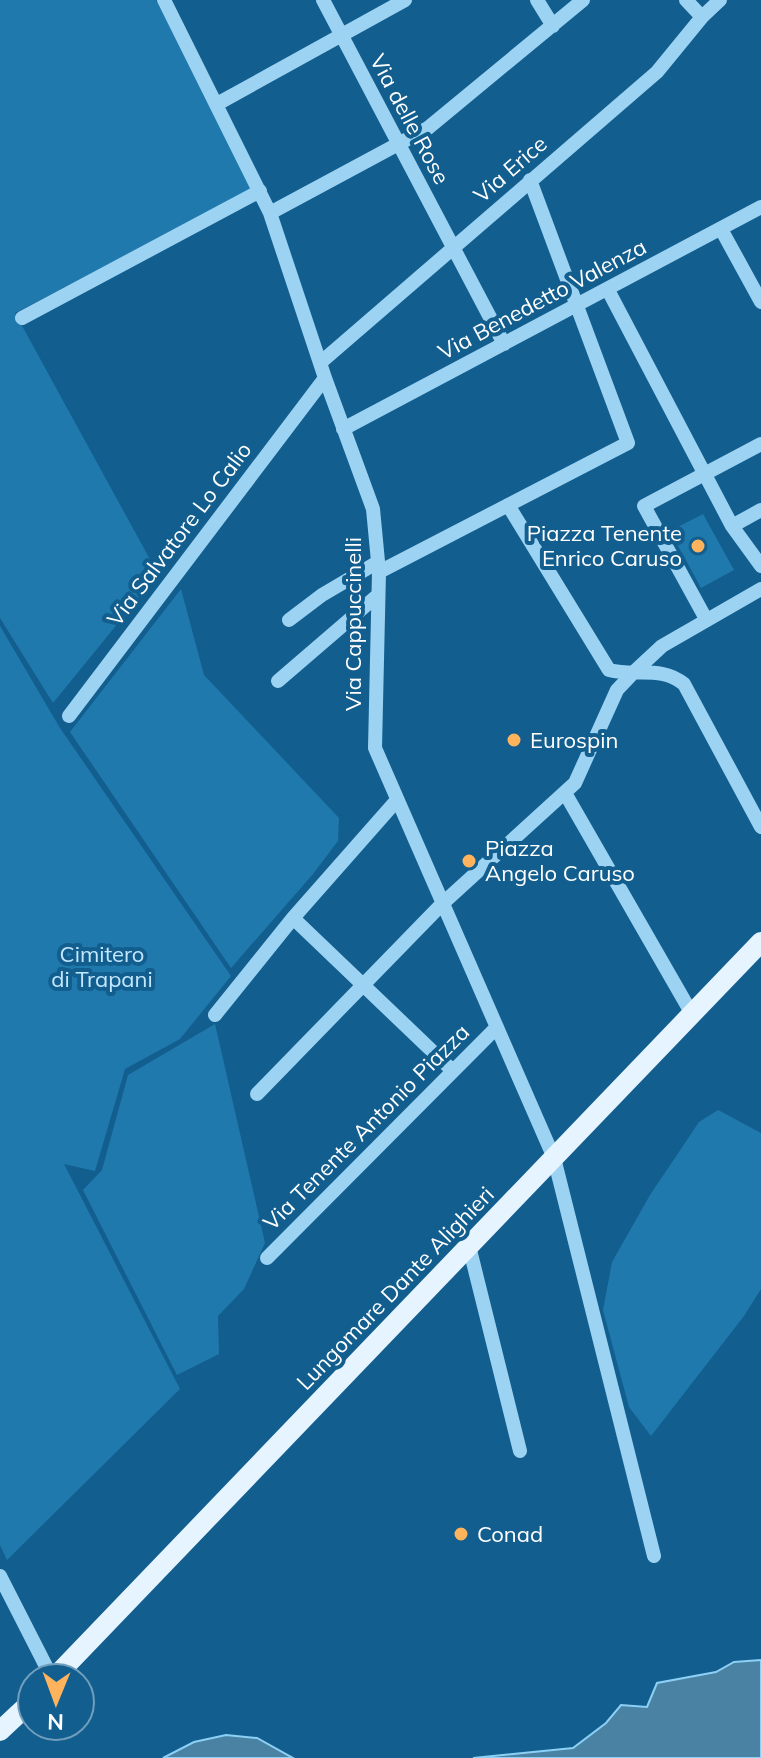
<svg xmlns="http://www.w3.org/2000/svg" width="761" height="1758" viewBox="0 0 761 1758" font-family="Mulish,sans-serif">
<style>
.green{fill:#2079ac}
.water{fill:#4a82a4;stroke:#8dd0f5;stroke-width:2}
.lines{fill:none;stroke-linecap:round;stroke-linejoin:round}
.minor{stroke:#9cd2f2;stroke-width:14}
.major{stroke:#e6f4ff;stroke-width:20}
.poi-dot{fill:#ffb35c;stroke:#125e8f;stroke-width:3}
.labels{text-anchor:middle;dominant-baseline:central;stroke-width:8;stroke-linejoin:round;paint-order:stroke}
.street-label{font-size:22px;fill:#fff;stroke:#125e8f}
.poi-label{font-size:22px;fill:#fff;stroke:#125e8f;text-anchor:start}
.park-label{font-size:22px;fill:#c3e7fd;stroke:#125e8f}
</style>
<rect width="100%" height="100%" fill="#125e8f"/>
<path class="green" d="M0,0H156L254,189L15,313L158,574L53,703L0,618Z
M703,514L734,570L701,588L670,531Z
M181,589L204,675L339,818L338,841L313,874L231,968L70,732Z
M0,626L60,728L231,976L180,1039L125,1069L95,1171L64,1164L180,1389L7,1560L0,1545Z
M215,1024L265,1243L244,1289L218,1316L219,1354L177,1375L83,1190L102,1170L128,1075Z
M718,1110L761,1133V1289L744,1316L651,1436L629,1407L603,1310L612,1262L650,1195L699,1122Z"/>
<path class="water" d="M761,1660V1758H473L573,1748L606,1723L621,1705L647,1707L657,1683L716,1672L734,1662Z
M226,1735L257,1738L293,1758H163L194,1742Z"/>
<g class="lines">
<path class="minor" d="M164,0L270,213L325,378L373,509L379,572L375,748L554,1158L654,1556
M323,0L504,344
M537,0L553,26
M686,0L702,17
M217,104L405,0
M270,213L428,128L583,0
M721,229L761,302
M608,290L732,526
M22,318L260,191
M320,363L657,72L702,17L720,0
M343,429L761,207
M508,505L609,670C636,677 661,665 684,684L761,827
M761,510L732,526L761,566
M379,572L628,443L530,180
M706,619L644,506L761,444
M289,620L322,595L378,562
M278,681L378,595
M69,716L325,378
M565,793L692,1014
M293,918L453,1071
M215,1015L293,918L397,800
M257,1094L442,904L575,783L617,690L634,672L662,646L761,589
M469,1246L520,1451
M267,1258L497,1027
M0,1576L52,1678"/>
<path class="major" d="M54,1678L761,942
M0,1731L32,1701"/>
</g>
<g class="poi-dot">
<circle cx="698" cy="546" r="8"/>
<circle cx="514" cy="740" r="8"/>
<circle cx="469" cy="861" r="8"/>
<circle cx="461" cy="1534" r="8"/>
</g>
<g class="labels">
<g class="street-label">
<text transform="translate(410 119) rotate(62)">Via delle Rose</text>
<text transform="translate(510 169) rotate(-41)">Via Erice</text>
<text transform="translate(542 299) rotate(-28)">Via Benedetto Valenza</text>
<text transform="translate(179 534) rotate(-53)">Via Salvatore Lo Calio</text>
<text transform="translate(353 624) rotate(-90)">Via Cappuccinelli</text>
<text transform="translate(366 1127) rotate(-45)">Via Tenente Antonio Piazza</text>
<text transform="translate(395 1288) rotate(-46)">Lungomare Dante Alighieri</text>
</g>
<g class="poi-label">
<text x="682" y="533" text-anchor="end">Piazza Tenente<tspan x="682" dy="25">Enrico Caruso</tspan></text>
<text x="530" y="740">Eurospin</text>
<text x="485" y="848">Piazza<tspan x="485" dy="25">Angelo Caruso</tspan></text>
<text x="477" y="1534">Conad</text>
</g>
<g class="park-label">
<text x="102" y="954">Cimitero<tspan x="102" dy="25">di Trapani</tspan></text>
</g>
</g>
<g transform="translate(56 1702) rotate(181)"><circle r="38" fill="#125e8f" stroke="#719ebc" stroke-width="2"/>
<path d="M0-6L14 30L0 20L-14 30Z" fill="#ffb35c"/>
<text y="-12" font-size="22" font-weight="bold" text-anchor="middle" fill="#ffffff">N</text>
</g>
</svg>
